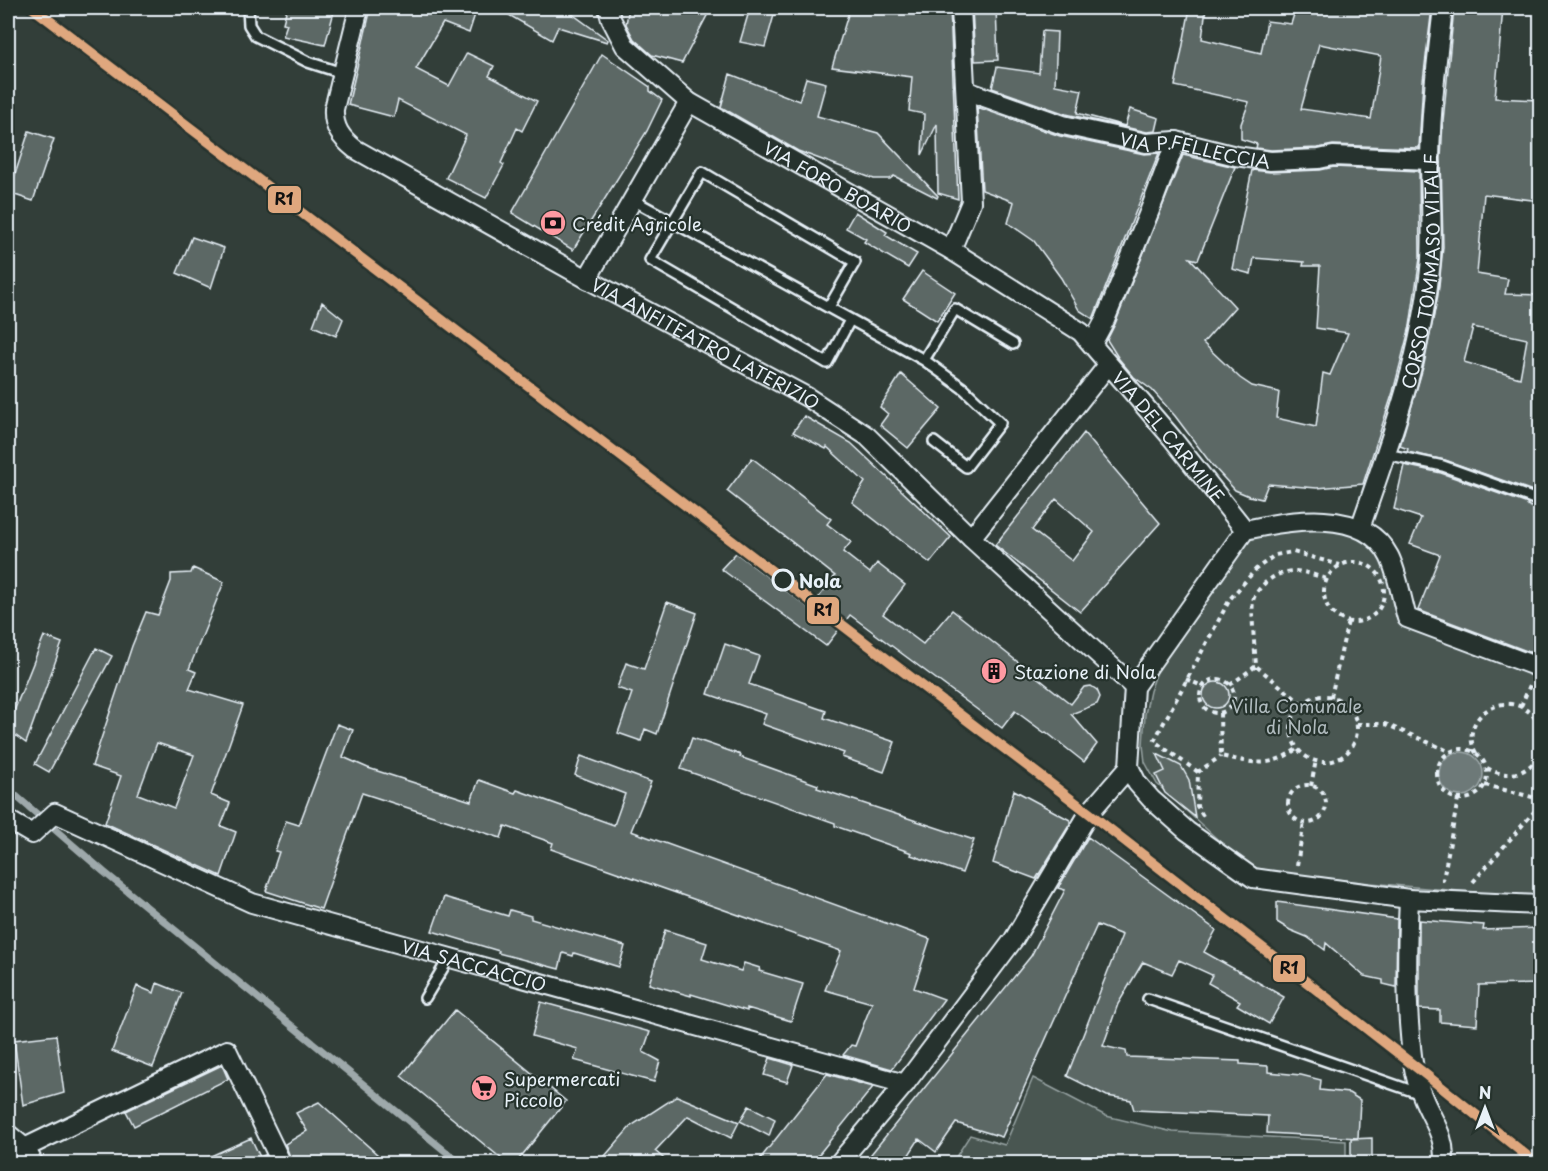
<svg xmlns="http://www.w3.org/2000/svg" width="1548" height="1171" viewBox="0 0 1548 1171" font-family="'Playpen Sans',sans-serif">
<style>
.green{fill:#495651;stroke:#98a4a4;stroke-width:1.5}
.water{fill:#6d7978;stroke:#9ea9ab;stroke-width:1.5}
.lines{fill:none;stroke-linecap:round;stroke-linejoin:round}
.stream{stroke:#9ea9ab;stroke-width:7}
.building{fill:#5c6865;stroke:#e8f1f8;stroke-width:1.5;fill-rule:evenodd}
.lane-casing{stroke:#e8f1f8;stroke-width:14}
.street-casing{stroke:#e8f1f8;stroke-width:22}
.path{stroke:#e8f1f8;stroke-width:4;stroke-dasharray:4.5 4.5;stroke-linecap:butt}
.lane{stroke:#26332d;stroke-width:9}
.street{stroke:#26332d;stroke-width:18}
.rail-1-casing{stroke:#26332d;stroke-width:15}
.rail-1{stroke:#dfa77e;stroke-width:10}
.stop-dot{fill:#26332d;stroke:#e8f1f8;stroke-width:3}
.labels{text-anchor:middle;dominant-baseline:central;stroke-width:4.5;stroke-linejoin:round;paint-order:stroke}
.street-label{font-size:18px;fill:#e8f1f8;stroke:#26332d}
.poi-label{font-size:18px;fill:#e8f1f8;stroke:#26332d;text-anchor:start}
.stop-label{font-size:18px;font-weight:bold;fill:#e8f1f8;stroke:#26332d;text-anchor:start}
.park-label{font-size:18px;fill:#b0bbbe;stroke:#26332d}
.line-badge{stroke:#26332d;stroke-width:2}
.pale-badge-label{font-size:16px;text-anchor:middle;font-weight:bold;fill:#111}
</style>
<rect width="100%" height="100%" fill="#323e39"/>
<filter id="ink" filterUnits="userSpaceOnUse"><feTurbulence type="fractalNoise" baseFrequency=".0167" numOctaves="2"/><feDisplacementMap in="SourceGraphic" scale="12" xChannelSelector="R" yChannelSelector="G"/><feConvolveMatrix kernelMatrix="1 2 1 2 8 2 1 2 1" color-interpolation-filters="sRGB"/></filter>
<g filter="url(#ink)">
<path class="green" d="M1318,528L1350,533L1380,550L1406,620L1540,671V898L1370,883L1283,873L1256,868L1239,859L1157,784L1145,762L1143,745L1145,714L1150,691L1158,669L1187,619L1247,541L1269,533Z
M1033,1078L1106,1116L1173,1132L1346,1141V1163H952L970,1135L1005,1145Z"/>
<path class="water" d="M1439 774a22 22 0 1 1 44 0a22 22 0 1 1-44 0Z"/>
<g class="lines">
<path class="stream" d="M8,789L104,872L461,1164"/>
</g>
<path class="building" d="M287,8H335L325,45L283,36L287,24L283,23Z
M371,8H477L469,33L443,23L416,69L449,86L467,53L494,66L489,76L537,101L522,131L517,128L501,163L504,165L486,198L446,178L466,135L398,100L394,117L348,105Z
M497,8H564L608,40L607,42L558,27L552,40Z
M629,8H711L682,63L652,55L634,39L626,24Z
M750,8H776L765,47L740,42Z
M850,8H950L958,199L938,193L937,124L922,155L924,114L909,111L912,77L832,67Z
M972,8H996L998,60L975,61Z
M1190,8H1206L1202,39L1261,53L1267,21L1291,24L1296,8H1432L1423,81L1419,148L1333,145L1318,148L1271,150L1256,148L1257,144L1241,139V124L1249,102L1175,86ZM1319,44L1381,56L1371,119L1301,109Z
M1454,8H1503L1495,98L1540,100V201L1484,194L1477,274L1508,279L1505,294L1540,295V474L1533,491L1445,460L1407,452L1408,449L1400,446L1424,364L1438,295L1443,247L1441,158L1443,121ZM1473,327L1527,339L1520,378L1464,362Z
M1042,31L1057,32L1055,85L1082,90L1077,113L1125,126L1130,109L1159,118L1156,131L1147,132L1066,114L992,88L997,67L1039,73Z
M602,54L650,87V91L662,100L647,131L573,250L512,213Z
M730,74L799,101L806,78L826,83L817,116L878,133L938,196L937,198L894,176L890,179H874L798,151L721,107Z
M977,107L1060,136L1144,154L1159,153L1093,319L1079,310L1061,278L1034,241L1008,223L1014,202L982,190Z
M29,131L54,139L33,201L9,193Z
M1183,155L1235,167L1198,260L1190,258L1235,307L1203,343L1240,378L1252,386L1279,392L1276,418L1316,427L1323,373L1330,375L1348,333L1316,328L1320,266H1303L1304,262L1254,258L1251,274L1232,269L1252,170L1270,172L1320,170L1334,167L1419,171L1420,258L1410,326L1393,392L1363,484L1317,488L1268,484L1262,499L1249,496L1235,490L1212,465L1175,416L1152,390L1134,377L1119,359L1107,340L1115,324Z
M855,212L887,232L885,235L917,254L908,268L864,242L866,239L846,228Z
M192,237L224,248L211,288L177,273Z
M922,271L955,293L937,321L903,299Z
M322,302L343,319L336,336L313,326Z
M901,374L941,409L908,448L880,425L888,414L880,407Z
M804,416L851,443L951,537L930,563L852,502L865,482L827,447L826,449L793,432Z
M1084,433L1160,523L1080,612L995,545ZM1056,499L1094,532L1072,561L1032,530Z
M752,458L831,519L827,524L851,542L843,552L870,573L877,563L905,585L883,614L923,644L952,610L1071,704L1084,687L1091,686L1097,690L1100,697L1097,704L1071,714L1097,744L1084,762L1046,732L1045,733L1015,711L1002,728L850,615L826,646L721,569L736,553L810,609L835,576L727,491Z
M1404,465L1441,473L1528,504L1527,505L1540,511V656L1418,610L1440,555L1410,544L1421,518L1394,509Z
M193,568L224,582L189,669L196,672L189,689L243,705L211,795L230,803L221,826L236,832L221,876L105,823L121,776L92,766L132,646L146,612L158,615L171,581V574L191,573ZM157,743L194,755L174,808L138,794Z
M667,602L697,613L657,734L645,729L641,741L618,733L632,693L617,688L626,663L644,669Z
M44,636L62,643L26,743L8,730V726Z
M725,644L759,656L749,684L826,711L824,718L895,742L884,772L842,757L844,753L762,724L766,714L708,694Z
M96,648L112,656L49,772L35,764Z
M1203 695a13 13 0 1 1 26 0a13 13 0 1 1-26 0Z
M337,724L353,730L343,757L368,768L471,801L479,780L515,793L517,790L614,825L625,794L575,775L581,756L651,782L631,831L930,939L914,988L944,999L892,1069L843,1055L851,1045L855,1046L872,1003L825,990L841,951L551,849L553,843L505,826L501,838L362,793L321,909L266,891L279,852L275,851L286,821L299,825Z
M692,738L741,755L740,757L818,785L817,788L974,840L962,873L911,855L912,853L835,826V823L681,769Z
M1157,754L1181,766L1189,780L1195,817L1165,793L1156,775L1165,771Z
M1014,790L1070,820V824L1036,879L993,863Z
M1088,837L1216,930L1204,952L1284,997L1269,1024L1237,1005L1240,1001L1208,983L1212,975L1179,960L1172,974L1143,962L1118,1004L1103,1046L1126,1051L1127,1057L1240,1061V1064L1268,1066V1072L1301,1075L1321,1080L1320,1090L1349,1093L1360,1100L1358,1138L1267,1133L1268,1116L1134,1110L1131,1100L1107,1096L1067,1076L1122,935L1097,925L1002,1137L956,1123L936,1152L919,1139L903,1164H863L1031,956L1065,890L1058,888Z
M444,897L508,916L510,910L531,916V919L625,946L619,967L574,953L573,956L563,953L559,969L498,953L499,951L432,931Z
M1277,902L1397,919L1396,987L1383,984V980L1364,976L1326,943L1325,950L1307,937L1290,930L1277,922Z
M1419,920L1484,925L1483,930L1540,928V984L1479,985L1477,1025L1440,1022V1010L1419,1009Z
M665,930L707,943L702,959L741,971L744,963L760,968L759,971L803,984L791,1021L747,1008V1011L691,994V996L649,984Z
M157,983L182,993L153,1067L112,1051L137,986L154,993Z
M541,1002L650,1032L643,1052L660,1061L654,1082L574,1060L578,1049L532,1036Z
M455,1010L566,1101L515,1164H508L401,1076Z
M56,1035L64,1093L23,1105L14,1040Z
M770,1058L793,1065L787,1082L764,1075Z
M222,1065L228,1079L134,1126L126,1111Z
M827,1074L873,1087L811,1164H756Z
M677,1096L739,1122L731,1138L688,1116L655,1151L670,1164H598L631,1126Z
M319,1102L388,1164H293L285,1144L307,1131L296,1113Z
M749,1106L775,1119L769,1136L740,1121Z
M251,1138L260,1157L265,1155L269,1164H193Z
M1372,1138V1164H1351V1139Z"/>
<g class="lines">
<g class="lane-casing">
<path id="lane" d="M248,8L249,25L256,36L308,62L342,73
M633,200L924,360L964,389L1000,423L966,467L934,442
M829,307L855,262L702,172L650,260L827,363L850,320
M924,360L955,309L1013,344
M1386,454L1443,466L1540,501
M425,998L449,958
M1148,999L1421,1094"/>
</g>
<g class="street-casing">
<g id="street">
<path id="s1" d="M359,8L334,109C333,127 341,138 355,149L587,279L807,397L867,436L971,538L1134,687"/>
<path id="s2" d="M608,8L611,19L625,46L689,102L951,250L1081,332L1172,438L1245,530"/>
<path id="s3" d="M967,91L1063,125L1146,143L1176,141L1236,156L1270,161L1319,159L1333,156L1430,160"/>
<path d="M951,250L971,202L961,8"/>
<path d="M587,279L689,102"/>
<path d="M1092,344L1105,320L1150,210L1176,141"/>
<path id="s4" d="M1360,528C1391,440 1423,352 1431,259C1433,225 1430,191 1430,158C1431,107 1437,58 1443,8"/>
<path d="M971,538L1108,365"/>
<path d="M1540,668L1407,618C1402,601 1397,571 1389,556C1364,507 1289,520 1245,530L1134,687L1129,767L1137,783L1151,799L1187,831L1253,878L1409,899L1540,905"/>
<path id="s5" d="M8,820L32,834L55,813L252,903L905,1084"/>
<path d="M1409,899C1407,940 1406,981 1409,1023C1411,1047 1412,1072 1422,1095C1430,1117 1448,1138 1443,1164"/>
<path d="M8,1134L25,1148L34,1164"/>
<path d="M8,1156L227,1050L282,1164"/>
<path d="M838,1164L905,1084L1014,939L1089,813L1129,767"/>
</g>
</g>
<path class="path" d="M1324 592a30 30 0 1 1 60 0a30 30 0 1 1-60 0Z
M1200 696a17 17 0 1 1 34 0a17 17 0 1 1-34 0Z
M1186,679L1202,686
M1230,685L1256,666
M1291 729a33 33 0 1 1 66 0a33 33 0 1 1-66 0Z
M1331,697L1348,621
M1302,704L1256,666C1255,649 1251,616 1253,601C1254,594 1261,587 1266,582C1289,565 1302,571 1327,579
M1521,706L1530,685
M1220,713L1221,756C1253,763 1269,769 1298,748
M1357,724H1385L1451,752
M1437 774a25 25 0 1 1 50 0a25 25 0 1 1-50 0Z
M1476,753C1455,717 1513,679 1540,725
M1487,768C1508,780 1529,774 1540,753
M1198,772L1154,741L1230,599L1256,569L1275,555L1293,552L1340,565
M1485,785L1540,799
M1288 804a19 19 0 1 1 38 0a19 19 0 1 1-38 0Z
M1311,786L1316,760
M1203,816L1197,806L1198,772L1221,756
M1297,865L1304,822
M1441,880H1443L1458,799
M1473,882L1540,805"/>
<use href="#lane" class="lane"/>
<use href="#street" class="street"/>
<g class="rail-1-casing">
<path id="rail-1" d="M33,8L1089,813L1425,1074L1537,1164"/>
</g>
<use href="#rail-1" class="rail-1"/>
</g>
</g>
<defs>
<g id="bank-disc" transform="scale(1.35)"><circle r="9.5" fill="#ff9aa2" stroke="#26332d"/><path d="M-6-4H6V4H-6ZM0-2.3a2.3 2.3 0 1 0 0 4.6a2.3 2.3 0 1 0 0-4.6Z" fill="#111"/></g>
<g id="building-disc" transform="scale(1.35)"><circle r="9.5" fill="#ff9aa2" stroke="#26332d"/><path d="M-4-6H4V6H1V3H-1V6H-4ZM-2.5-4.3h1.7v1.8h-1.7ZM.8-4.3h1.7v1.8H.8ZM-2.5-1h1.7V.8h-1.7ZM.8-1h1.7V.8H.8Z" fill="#111"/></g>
<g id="supermarket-disc" transform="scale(1.35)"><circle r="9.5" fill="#ff9aa2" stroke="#26332d"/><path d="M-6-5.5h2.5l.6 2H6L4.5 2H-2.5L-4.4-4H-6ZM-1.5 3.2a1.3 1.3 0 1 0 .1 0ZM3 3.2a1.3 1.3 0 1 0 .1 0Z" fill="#111"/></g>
</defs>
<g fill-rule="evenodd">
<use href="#bank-disc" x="553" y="223"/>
<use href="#building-disc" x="994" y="671"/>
<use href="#supermarket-disc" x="484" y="1088"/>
</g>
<circle class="stop-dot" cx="783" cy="580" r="10"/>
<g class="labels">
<g class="street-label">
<text stroke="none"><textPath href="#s3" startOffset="237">VIA P.FELLECCIA</textPath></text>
<text stroke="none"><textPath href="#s2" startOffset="298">VIA FORO BOARIO</textPath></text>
<text stroke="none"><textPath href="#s4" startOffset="266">CORSO TOMMASO VITALE</textPath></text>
<text stroke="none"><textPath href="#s1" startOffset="552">VIA ANFITEATRO LATERIZIO</textPath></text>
<text stroke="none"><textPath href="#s2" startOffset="718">VIA DEL CARMINE</textPath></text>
<text stroke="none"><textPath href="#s5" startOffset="506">VIA SACCACCIO</textPath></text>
</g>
<g class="poi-label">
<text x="572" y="223">Crédit Agricole</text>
<text x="1014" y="671">Stazione di Nola</text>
<text x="504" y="1078">Supermercati<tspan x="504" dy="21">Piccolo</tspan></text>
</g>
<g class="stop-label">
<text x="799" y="580">Nola</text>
</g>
<g class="park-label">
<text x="1297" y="705">Villa Comunale<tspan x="1297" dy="21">di Nola</tspan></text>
</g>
</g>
<g class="line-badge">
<rect x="267" y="185" width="35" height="29" rx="6" fill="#dfa77e"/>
<rect x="806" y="596" width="34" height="29" rx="6" fill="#dfa77e"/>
<rect x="1272" y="954" width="34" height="29" rx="6" fill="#dfa77e"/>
</g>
<g class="pale-badge-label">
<text x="284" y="205">R1</text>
<text x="823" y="616">R1</text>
<text x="1289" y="974">R1</text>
</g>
<rect width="1548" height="1171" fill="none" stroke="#26332d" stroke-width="30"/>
<rect x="15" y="15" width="1518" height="1141" fill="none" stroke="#e8f1f8" stroke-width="2" filter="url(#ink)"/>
<g transform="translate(1485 1108)" stroke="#26332d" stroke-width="4.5" paint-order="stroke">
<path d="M0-4.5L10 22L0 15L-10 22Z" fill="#e8f1f8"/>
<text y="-9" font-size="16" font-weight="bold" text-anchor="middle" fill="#e8f1f8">N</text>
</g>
</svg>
